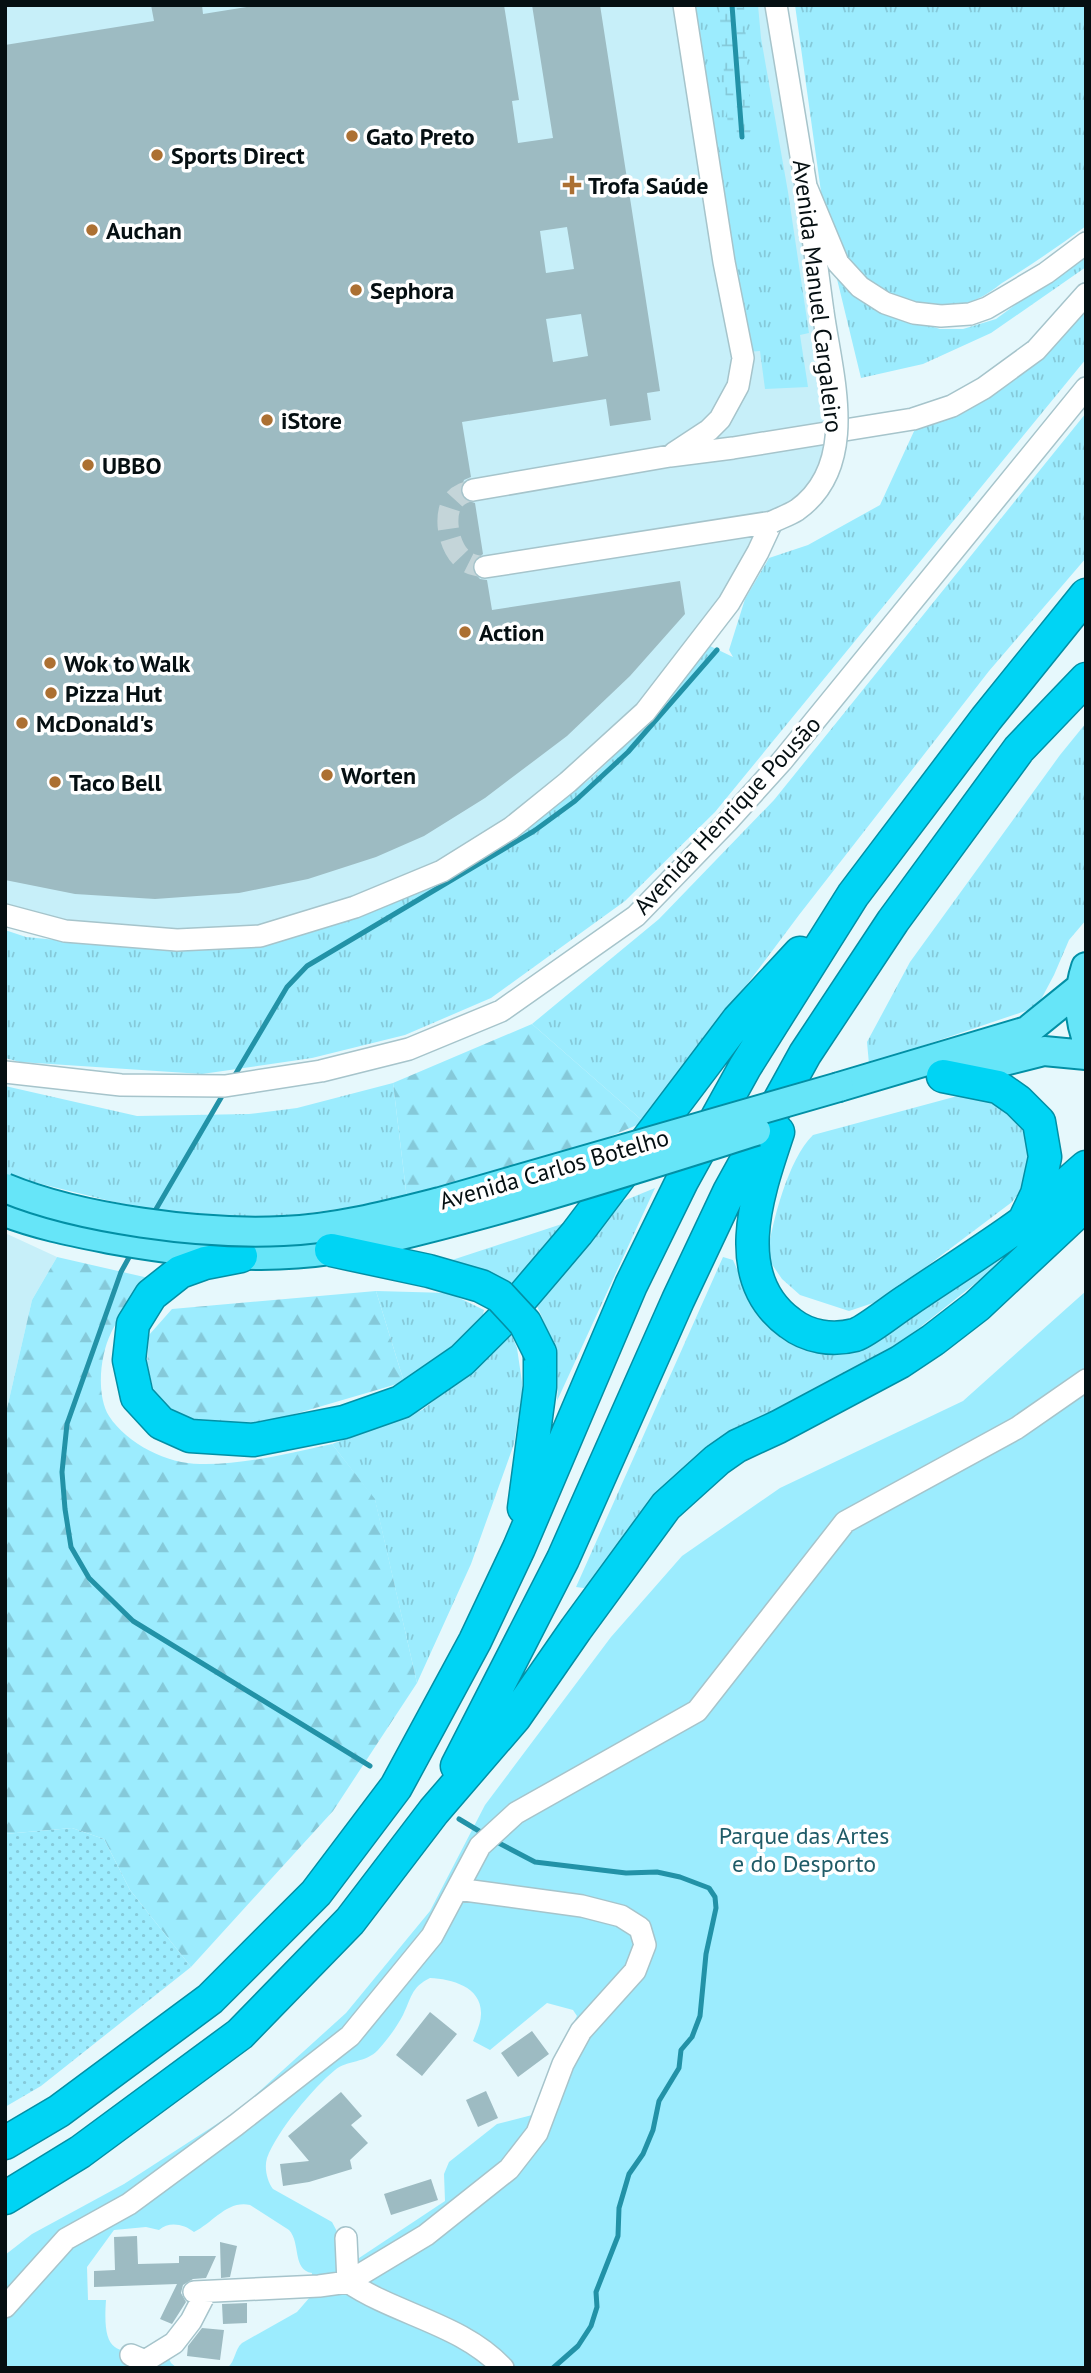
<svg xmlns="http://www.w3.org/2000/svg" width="1091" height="2373" viewBox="0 0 1091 2373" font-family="'PT Sans',sans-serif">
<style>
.built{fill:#c7eff9}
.grass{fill:url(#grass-tufts)}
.forest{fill:url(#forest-firs)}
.wetland{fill:url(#wetland-marsh)}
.park{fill:#9cecfe;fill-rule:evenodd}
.garden{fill:url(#garden-dots)}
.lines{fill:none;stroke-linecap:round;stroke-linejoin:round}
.stream{stroke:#2292a7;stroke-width:5}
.building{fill:#9dbbc2;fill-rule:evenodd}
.minor-tunnel{stroke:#c4d5d9;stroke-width:21;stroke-dasharray:21 10;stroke-linecap:butt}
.minor-casing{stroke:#a6c4cb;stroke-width:24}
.major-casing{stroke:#028fa5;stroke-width:32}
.highway-casing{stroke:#028fa5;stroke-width:35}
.minor{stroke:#fff;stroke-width:21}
.major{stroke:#66e5f8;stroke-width:28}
.highway{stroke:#00d4f4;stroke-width:32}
.minor-bridge-casing{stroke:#a6c4cb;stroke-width:24;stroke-linecap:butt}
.major-bridge-casing{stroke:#028fa5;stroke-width:32;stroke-linecap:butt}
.highway-bridge-casing{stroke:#028fa5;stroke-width:35;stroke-linecap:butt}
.minor-bridge{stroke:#fff;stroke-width:21}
.major-bridge{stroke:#66e5f8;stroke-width:28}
.highway-bridge{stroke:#00d4f4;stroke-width:32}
.poi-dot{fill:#ac7032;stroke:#fff;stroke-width:2.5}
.labels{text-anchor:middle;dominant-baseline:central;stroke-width:7;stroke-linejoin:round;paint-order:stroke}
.poi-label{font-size:24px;font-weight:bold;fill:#050f12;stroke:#fff;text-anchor:start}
.street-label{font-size:24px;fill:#050f12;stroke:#fff}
.park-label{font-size:24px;fill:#1f5b67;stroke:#fff}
</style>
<defs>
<pattern id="grass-tufts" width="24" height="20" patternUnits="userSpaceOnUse" patternTransform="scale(1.75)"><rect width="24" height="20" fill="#9cecfe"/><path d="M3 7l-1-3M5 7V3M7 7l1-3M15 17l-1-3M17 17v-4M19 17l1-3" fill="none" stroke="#85c9d9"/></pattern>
<pattern id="forest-firs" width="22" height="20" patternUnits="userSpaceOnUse" patternTransform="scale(1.75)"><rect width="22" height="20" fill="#9cecfe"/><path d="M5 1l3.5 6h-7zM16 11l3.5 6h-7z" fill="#85c9d9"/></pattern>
<pattern id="wetland-marsh" width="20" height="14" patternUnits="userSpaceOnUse" patternTransform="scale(1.75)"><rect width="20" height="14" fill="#9cecfe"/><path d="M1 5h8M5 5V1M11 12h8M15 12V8" fill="none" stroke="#85c9d9"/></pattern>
<pattern id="garden-dots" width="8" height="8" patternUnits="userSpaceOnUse" patternTransform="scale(1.75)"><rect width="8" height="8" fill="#9cecfe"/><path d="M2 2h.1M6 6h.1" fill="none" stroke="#85c9d9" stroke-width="1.8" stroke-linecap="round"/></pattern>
</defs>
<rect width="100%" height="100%" fill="#e6f8fc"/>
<path class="built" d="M5,5H776L838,417L824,479L772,522L645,712L442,871L260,936L177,940L5,915Z
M5,1233L57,1257L32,1300L5,1417Z"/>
<path class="grass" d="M695,5H758L761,38L788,192L809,333L800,335L808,387L765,389L760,351L747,352Z
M795,5H1086V226C1059,246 1031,265 1002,283C994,289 985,296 975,300C933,317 878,296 850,263C836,246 829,220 822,199Z
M1086,253V267L991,333L923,364L861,378L837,279L881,310L940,329H963L996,319Z
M1086,311V359L715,812L625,901L491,998L405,1035L312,1058L202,1074L20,1062L5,1058V930L26,937L158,950L277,941L533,823L590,779L612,758L658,708L710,646L733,657L729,650L745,599L769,558L808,545L880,505L915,429L1036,360Z
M1086,413V558L989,671L799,915L644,1122L532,1024L659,919L774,800Z
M1086,723V920L1069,940L1054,975L1037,1007L869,1064L867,1042L910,962L1060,755Z
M393,1083L407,1199L267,1219L188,1218L110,1201L5,1175V1086L137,1116L249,1114L297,1108Z
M965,1094L1006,1108L1021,1124L1032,1143V1175L1012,1202L882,1300L849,1311L800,1295L782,1279L767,1257C772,1223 788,1159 813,1135Z
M655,1188L557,1401C560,1366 551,1335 536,1304L606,1208Z
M1069,1209L870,1367L808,1400L591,1589L576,1587L723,1257L733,1260C746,1289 762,1324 789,1343C795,1347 804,1348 810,1350Z
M571,1221L517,1293L449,1261Z
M376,1291L449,1293L484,1310L481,1323L440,1359L404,1382Z
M510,1331L517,1348L523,1389L514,1444L471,1564L417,1683L375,1500L332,1444L422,1410L466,1375Z"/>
<path class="forest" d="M532,1024L644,1122L597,1142L407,1199L393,1083Z
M57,1257L153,1279C141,1294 118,1317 111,1333C100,1355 96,1395 109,1416C127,1444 168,1464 200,1464C245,1465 289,1453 332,1444L375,1499L417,1683L333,1811L191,1967L130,1890L104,1839L72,1828L5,1834V1417L32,1300Z
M376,1291L404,1382L264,1423H215L175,1416L154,1392L147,1364L149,1335L172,1309Z"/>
<path class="wetland" d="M719,5H744L751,129L749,136L736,138L731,135L728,128Z"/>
<path class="park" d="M1086,1291V2368H227C236,2361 234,2350 242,2343L297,2312L310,2297L312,2273C292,2270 301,2243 289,2230L250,2205C227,2200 213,2223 194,2232C184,2224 169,2221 159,2230L146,2227L114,2230L87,2267L88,2300H106C102,2358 117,2352 166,2352L171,2363L177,2368H5V2255L32,2234L124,2184L240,2109L346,2013L430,1911L485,1805L611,1637L682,1556L780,1488L963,1401ZM430,1978C452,1979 482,1987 481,2014C481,2023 476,2033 473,2041L490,2050L547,2003L573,2010L577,2016L564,2040L536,2114L497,2124L449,2162L444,2174L445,2201L353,2262L332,2222L273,2189C267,2181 264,2168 267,2158C277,2131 313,2088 335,2070C347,2060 366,2063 378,2050C388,2039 396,2028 403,2015C411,1999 411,1987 430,1978Z"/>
<path class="garden" d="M72,1828L104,1839L130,1890L191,1967L41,2086L5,2107V1834Z"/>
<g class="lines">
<path class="stream" d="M732,5L742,137
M232,1080L287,987L307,966L534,831L575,801L628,752L717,650
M152,1216L225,1091
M132,1252L121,1272L67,1424L62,1472L65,1509L71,1547L89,1578L133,1621L370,1766
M459,1819L484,1834
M495,1841L535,1862L626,1873L657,1872L680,1877L709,1888L715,1897L716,1908L706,1954L700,2016L692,2037L681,2050L679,2068L659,2101L653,2130L643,2154L629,2174L619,2208L618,2236L596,2292L597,2307L591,2326L578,2346L553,2368"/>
</g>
<path class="building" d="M151,5H202L203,14L259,5H504L519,100L512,101L518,143L553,138L532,5H600L660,391L647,393L651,420L610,426L606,399L462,422L471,477L464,480L460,492L463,499L475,503L483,554L473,562L472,570L480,579L487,580L492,610L680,581L685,614L630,676L567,736L485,798L424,836L376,857L308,879L239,893L155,899L75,894L5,880V45L154,21ZM567,227L574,269L546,273L540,231ZM581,314L588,356L553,362L546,319Z
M430,2012L457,2034L422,2076L396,2055Z
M532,2031L549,2054L518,2077L501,2053Z
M486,2091L498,2118L478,2127L466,2100Z
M341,2092L362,2116L351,2125L368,2143L350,2160L352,2169L309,2182L283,2186L280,2164L309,2161L288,2136Z
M431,2179L438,2200L391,2215L384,2194Z
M137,2236L138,2264L179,2263V2256H216L206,2278L193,2279L183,2285L181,2293L186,2302L172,2324L160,2319L177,2284L94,2287V2271L115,2270L114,2237Z
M220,2242L237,2246L230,2277L221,2278Z
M247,2303V2323L223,2324L222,2304Z
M202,2328L224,2330L220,2360L187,2356L188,2346Z"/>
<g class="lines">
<path class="minor-tunnel" d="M473,490C466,492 459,494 454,500C442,515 449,549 464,560C471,565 477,566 485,567"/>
<g class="minor-casing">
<path id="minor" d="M776,5L806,186L823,312
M806,186L838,263L860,287L885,303L914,313L941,316L970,314L987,308L1046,273L1086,243
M674,453L709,430L720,419L738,386L743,358L724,262L684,5
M473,490L670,456L733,448L913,419L952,406L984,388L1036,350L1086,294
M485,567L772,522
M5,915L65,931L177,940L260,936L355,907L442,871L511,828L568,782L645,712L729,603L758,552L772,522
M5,1072L121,1085L225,1086L321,1071L409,1049L501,1011L636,916L727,822L782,761L1086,388
M457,1889L582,1906L621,1916L640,1928L645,1945L635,1971L581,2031L563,2064L537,2133L509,2169L426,2235L348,2282C397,2315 462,2324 503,2368
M194,2292L319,2286L348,2282L346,2238
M5,2307L66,2239L129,2204L236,2125L350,2036L432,1936L480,1846L516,1813L697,1711L845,1522L1017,1428L1086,1380
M131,2355L145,2361L174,2343L191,2321L206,2292"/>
</g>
<g class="major-casing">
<path id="major" d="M1086,967C1078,991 1078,1013 1086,1037
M944,1076L1044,1051L1086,1055
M839,1087L1027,1031L1080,988
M5,1212C38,1225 75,1232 110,1239C183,1252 257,1261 331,1250"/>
</g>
<g class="highway-casing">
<path id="highway" d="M943,1076L998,1087L1018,1101L1039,1122L1045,1157L1037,1194L1026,1217
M778,1132C758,1192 727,1277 790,1323C808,1337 832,1341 855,1335C867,1331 895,1308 908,1300C946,1274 985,1250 1022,1223C1044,1206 1065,1185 1086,1167
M241,1256L205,1263L180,1272L151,1295L133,1324L129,1360L137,1397L161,1423L190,1436L253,1440L344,1422L401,1402L462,1360L509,1313L577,1233L738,1020L800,953
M524,1508L540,1387V1353
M457,1766L563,1559L678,1300L729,1192L805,1054L893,921L1019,749L1086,679
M5,2143L59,2111L210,1999L316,1893L396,1787L475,1641L519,1548L631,1285L682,1181L745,1067L853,895L986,719L1086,595
M5,2198L80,2152L240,2034L350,1921L434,1811L515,1717L576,1629L666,1506L717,1460L737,1446L778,1427L900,1362L933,1340L977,1306L1086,1204"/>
</g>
<use href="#minor" class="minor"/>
<use href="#major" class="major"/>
<use href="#highway" class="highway"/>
<g class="minor-bridge-casing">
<path id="minor-bridge" d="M772,522C780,518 789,515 797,510C860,465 832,376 823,312"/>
</g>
<g class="major-bridge-casing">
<path id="major-bridge" d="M5,1188C80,1219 202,1235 283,1231C336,1229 389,1215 440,1202L839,1087
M334,1250C477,1220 616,1175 756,1131"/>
</g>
<g class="highway-bridge-casing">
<path id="highway-bridge" d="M331,1250L429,1271L481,1286L500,1296L525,1323L540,1353"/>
</g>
<use href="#minor-bridge" class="minor-bridge"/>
<use href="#major-bridge" class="major-bridge"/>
<use href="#highway-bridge" class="highway-bridge"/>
</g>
<g class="poi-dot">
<circle cx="352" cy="136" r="7"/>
<circle cx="157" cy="155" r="7"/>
<path d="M568.5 174.5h7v7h7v7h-7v7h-7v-7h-7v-7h7z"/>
<circle cx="92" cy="230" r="7"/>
<circle cx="356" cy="290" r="7"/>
<circle cx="267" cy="420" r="7"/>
<circle cx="88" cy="465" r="7"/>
<circle cx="465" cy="632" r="7"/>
<circle cx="50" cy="663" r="7"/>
<circle cx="51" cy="693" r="7"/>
<circle cx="22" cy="723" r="7"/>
<circle cx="327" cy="775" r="7"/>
<circle cx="55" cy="782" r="7"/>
</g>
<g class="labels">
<g class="poi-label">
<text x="366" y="136">Gato Preto</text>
<text x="171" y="155">Sports Direct</text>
<text x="588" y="185">Trofa Saúde</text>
<text x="106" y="230">Auchan</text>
<text x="370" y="290">Sephora</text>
<text x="281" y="420">iStore</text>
<text x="102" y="465">UBBO</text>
<text x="479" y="632">Action</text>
<text x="64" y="663">Wok to Walk</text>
<text x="65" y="693">Pizza Hut</text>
<text x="36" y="723">McDonald's</text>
<text x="341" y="775">Worten</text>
<text x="69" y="782">Taco Bell</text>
</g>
<g class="street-label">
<text transform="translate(818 296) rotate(83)">Avenida Manuel Cargaleiro</text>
<text transform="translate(727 815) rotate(-47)">Avenida Henrique Pousão</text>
<text transform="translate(554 1169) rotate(-16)">Avenida Carlos Botelho</text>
</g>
<g class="park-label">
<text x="804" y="1835">Parque das Artes<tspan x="804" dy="28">e do Desporto</tspan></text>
</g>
</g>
<rect width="1091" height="2373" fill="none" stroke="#050f12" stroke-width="14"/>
</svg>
